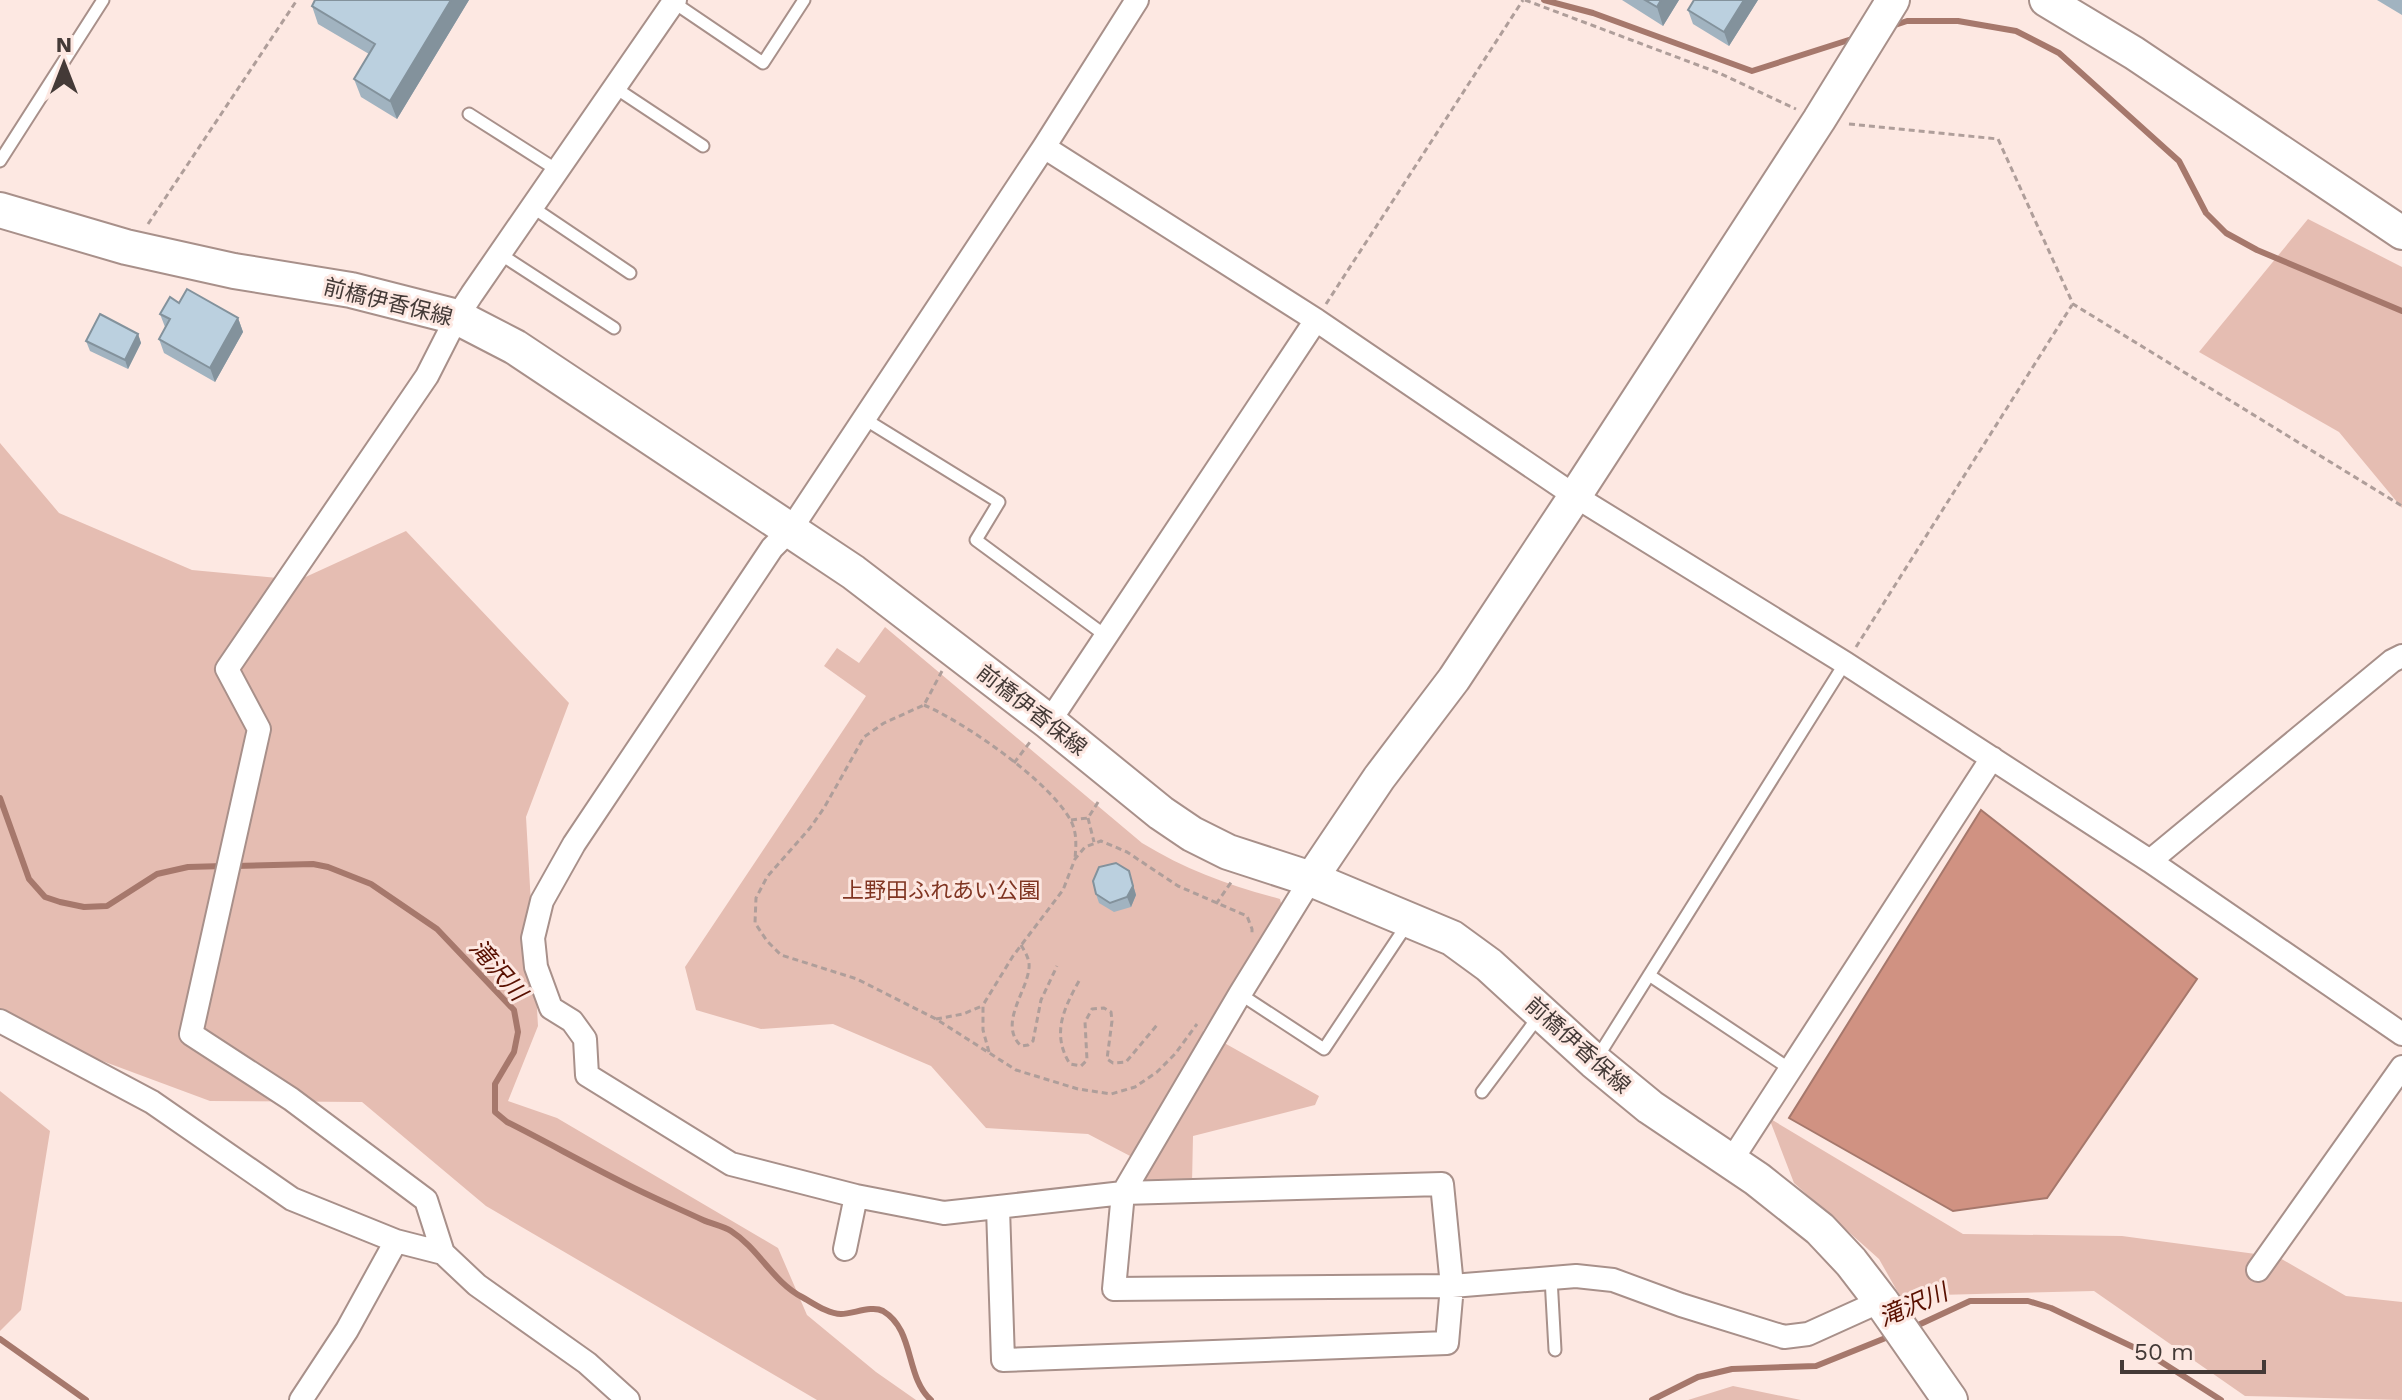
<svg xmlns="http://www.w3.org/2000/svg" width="2402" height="1400" viewBox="0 0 2402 1400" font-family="'Work Sans','Noto Sans JP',sans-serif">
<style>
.green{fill:#e5bdb2}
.water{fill:#d09282;stroke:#a6786c;stroke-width:2}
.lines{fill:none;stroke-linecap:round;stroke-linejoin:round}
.stream{stroke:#a6786c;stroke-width:6}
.lane-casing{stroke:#a8908a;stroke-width:15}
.street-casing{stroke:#a8908a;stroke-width:26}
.secondary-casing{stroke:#a8908a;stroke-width:36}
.primary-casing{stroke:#a8908a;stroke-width:38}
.path{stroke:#af9e9a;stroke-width:3;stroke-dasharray:6 4;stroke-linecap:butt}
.lane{stroke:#fff;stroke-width:11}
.street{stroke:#fff;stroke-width:22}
.secondary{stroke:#fff;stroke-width:32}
.primary{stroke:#fff;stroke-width:34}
.wall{fill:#a1b3c0}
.shaded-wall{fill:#83929c}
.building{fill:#bbd0df;stroke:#83929c;stroke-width:2}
.labels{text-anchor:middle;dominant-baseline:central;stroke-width:6;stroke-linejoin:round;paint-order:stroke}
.street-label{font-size:22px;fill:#443a37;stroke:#fde8e2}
.park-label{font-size:22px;fill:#803522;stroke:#fde8e2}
.water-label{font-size:24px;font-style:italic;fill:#591000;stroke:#fde8e2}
</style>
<rect width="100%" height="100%" fill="#fde8e2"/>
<path class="green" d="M2308,219L2402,267V508L2339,432L2199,352Z
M0,443L59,513L192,570L299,580L406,531L569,703L526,817L538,1026L508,1101L557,1118L778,1248L807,1315L876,1372L916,1400H817L486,1206L362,1102L210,1101L0,1023Z
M885,627L1142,843C1186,870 1231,886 1280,899L1282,907L1203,1031L1319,1096L1315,1105L1193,1136L1192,1183L1137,1185L1132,1157L1088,1134L986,1128L931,1066L833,1024L761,1029L696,1010L685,967L866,696L824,666L837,648L859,663Z
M0,1091L50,1131L21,1310L0,1331Z
M1769,1118L1963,1234L2122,1236L2278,1257L2346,1296L2402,1302V1400L2245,1396L2094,1291L1900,1296L1879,1259L1794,1183Z
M1733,1386L1801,1400H1688Z"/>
<path class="water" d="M1981,810L2197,979L2047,1198L1953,1211L1789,1118Z"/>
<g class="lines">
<path class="stream" d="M1544,0L1593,13L1752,71L1855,38
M1892,26L1907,21H1958L2016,31L2059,53L2179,161L2206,213L2226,233L2257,250L2402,311
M0,798L29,879L45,897L60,902L84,907L107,906L157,874L188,867L224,866
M235,866L313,864L328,867L371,884L437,929L514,1010L518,1032L514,1052L495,1084V1112L507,1122C545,1141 582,1162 620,1181C647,1195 675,1207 703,1220C712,1224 723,1226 731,1231C759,1249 773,1282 802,1297C813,1303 828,1314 841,1314C853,1314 872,1305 883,1311C915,1330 905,1377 931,1400
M1914,1327L1970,1301H2028L2051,1308L2152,1356L2221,1400
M0,1339L86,1400
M1652,1400L1698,1377L1732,1369L1816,1366L1893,1335"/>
<g class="lane-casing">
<path id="lane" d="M673,2L763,63L804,0
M614,87L703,146
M469,114L557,170
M0,161L103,0
M532,207L630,273
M500,254L614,328
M863,418L999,502L976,540L1106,636
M1649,975L1790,1069
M1240,994L1324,1049L1408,923
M1597,1058L1845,663
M1482,1092L1539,1016
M1551,1278L1555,1350"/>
</g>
<g class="street-casing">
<path id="street" d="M1044,147L1316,320L1575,496L1845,663L2150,861L2402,1034
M1049,722L1316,320
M2150,861L2392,661L2402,656
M1311,879L1240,994L1123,1193L1114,1289L1452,1286L1576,1276L1613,1280L1681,1305L1784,1337L1808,1334L1881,1301
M0,1021L152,1102L292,1199L396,1241L443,1253L477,1285L587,1363L628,1400
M1731,1161L1992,758
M998,1208L1003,1360L1447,1343L1452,1286L1442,1184L1123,1193L944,1213L856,1196L731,1164L587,1075L585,1039L572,1021L551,1008L536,967L533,938L542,901L574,844L772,548L791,529L1044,147L1137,0
M845,1249L856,1196
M443,1253L426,1200L291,1099L191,1034L259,729L227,669L427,376L457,317L472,294L675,0
M2258,1270L2402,1067
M301,1400L347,1330L396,1241"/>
</g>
<g class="secondary-casing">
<path id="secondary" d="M2046,0L2134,53L2402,233
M1311,879L1379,778L1454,679L1575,496L1819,120L1893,0"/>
</g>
<g class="primary-casing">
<path id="primary" d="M0,210L126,247L234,271L351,290L457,317L515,347L853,572L1049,722L1161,813L1192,834L1228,852L1311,879L1452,938L1489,965L1594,1061L1650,1107L1757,1179L1820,1229L1851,1262L1881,1301L1950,1400"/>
</g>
<path class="path" d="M1525,0L1719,73L1796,109
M1849,124L1998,139L2073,304L2402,506
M148,224L297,0
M1326,304L1523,0
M1856,647L2072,305
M942,671L924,705L884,723L864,737L824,808L810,828L767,877L756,898L755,923L767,941L781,955L857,979L936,1019L1016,1070L1078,1089L1111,1094L1135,1087L1157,1072L1175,1054L1197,1024
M924,705C964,722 1053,783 1072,823C1077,835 1076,845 1075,859
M1014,763L1030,742
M1088,818L1094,842
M1071,820L1088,818L1100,799
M1216,904L1232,881
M1021,945C1025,952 1030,959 1029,968C1027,992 998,1024 1021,1046L1028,1045L1033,1041L1041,1000L1057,966
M1079,981C1064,1008 1051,1034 1070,1064L1081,1066L1087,1060L1085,1022L1092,1009L1104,1008L1111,1012L1112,1021L1107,1059L1113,1063L1126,1062L1157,1025
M936,1019L963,1014L982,1006
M989,1052L983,1030V1005L1013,956L1063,890L1075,859L1085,847L1101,841L1127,852L1178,886L1247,916L1252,929V936"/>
<use href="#lane" class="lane"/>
<use href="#street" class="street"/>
<use href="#secondary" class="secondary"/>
<use href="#primary" class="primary"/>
</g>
<path class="wall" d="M315,0H469L397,119L361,97L354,79L369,54L318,24L312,6Z
M1622,0H1679L1663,26Z
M1758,0L1729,46L1693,24L1688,10Z
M2377,0H2402V15Z
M179,303L238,318L243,332L215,382L164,353L159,339L165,327L160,314Z
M138,334L141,343L128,369L90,351L86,341Z
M1129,871L1136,895L1131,907L1114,912L1099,903L1096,894Z"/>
<path class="shaded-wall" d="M451,0H469L397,119L390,101Z
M1661,0H1679L1663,26L1657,7Z
M1744,0H1758L1729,46L1724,32Z
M238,318L243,332L215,382L210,368Z
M138,334L141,343L128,369L125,360Z
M1129,871L1136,895L1131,907L1127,897Z"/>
<path class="building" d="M315,0H451L390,101L354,79L375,44L312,6Z
M1645,0H1661L1657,7Z
M1694,0H1744L1724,32L1688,10Z
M187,289L238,318L210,368L159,339L170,319L160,314L170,297L179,303Z
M100,314L138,334L125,360L86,341Z
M1116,863L1129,871L1133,886L1127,897L1110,903L1096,894L1093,881L1099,867Z"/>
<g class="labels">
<g class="street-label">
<text transform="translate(388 302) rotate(14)">前橋伊香保線</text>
<text transform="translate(1032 710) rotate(38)">前橋伊香保線</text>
<text transform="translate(1578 1045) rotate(42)">前橋伊香保線</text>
</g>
<g class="park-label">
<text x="941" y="890">上野田ふれあい公園</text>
</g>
<g class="water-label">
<text transform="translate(498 970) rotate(49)">滝沢川</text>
<text transform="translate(1913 1305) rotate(-23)">滝沢川</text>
</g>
</g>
<g transform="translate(64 64)" stroke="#fde8e2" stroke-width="6" paint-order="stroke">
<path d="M0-6L14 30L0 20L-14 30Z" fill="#443a37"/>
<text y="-12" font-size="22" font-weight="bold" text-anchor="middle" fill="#443a37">N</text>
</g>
<path d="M2122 1360v12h142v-12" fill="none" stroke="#443a37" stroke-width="4"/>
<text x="2134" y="1360" font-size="24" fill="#443a37" stroke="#fde8e2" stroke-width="6" paint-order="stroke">50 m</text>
</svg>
